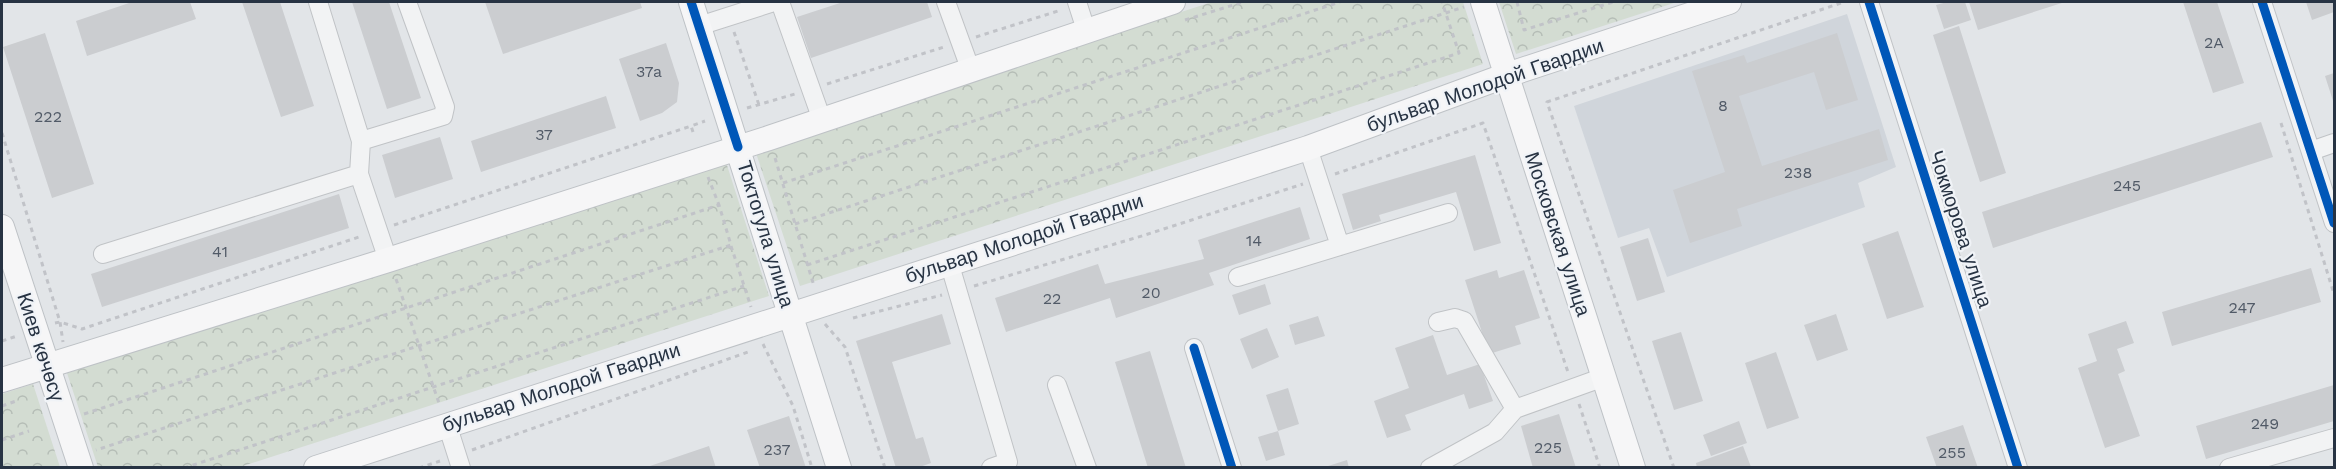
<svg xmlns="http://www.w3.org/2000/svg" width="2336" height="469" viewBox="0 0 2336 469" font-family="'Work Sans',sans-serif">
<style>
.built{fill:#d0d5db}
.forest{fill:url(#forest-crowns)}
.building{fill:#cbcdd0}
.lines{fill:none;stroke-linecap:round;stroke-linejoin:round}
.minor-casing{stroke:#c0c3c6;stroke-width:20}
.major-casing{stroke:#bec2c6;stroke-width:26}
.path{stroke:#c1c3c8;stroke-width:3;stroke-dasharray:4.5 4.5;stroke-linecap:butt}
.minor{stroke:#f2f3f4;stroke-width:18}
.major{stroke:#f6f6f7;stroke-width:24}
.cycleway-casing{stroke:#f0f3f7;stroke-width:13}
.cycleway{stroke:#0057b8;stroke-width:9}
.labels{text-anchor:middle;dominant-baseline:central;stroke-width:4.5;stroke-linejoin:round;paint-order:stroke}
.number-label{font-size:16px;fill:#515a67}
.street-label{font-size:20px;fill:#273343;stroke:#f0f3f7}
</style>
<defs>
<pattern id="forest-crowns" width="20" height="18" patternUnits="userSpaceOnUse" patternTransform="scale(1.5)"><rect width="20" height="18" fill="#d3dcd2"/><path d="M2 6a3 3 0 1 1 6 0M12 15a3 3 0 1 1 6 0" fill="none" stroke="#b5bdb6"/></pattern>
</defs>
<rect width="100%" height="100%" fill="#e2e5e8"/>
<path class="built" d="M1847,14L1896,167L1858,183L1865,207L1667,277L1649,228L1618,238L1574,106Z"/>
<path class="forest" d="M1212,2H1463L1483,64L800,286L755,150Z
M1499,2H1677L1516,54Z
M725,159L769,296L240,467H98L67,373Z
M33,384L60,467H2V394Z"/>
<path class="building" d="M132,2H190L196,19L87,56L76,21Z
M242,2H280L314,106L281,117Z
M352,2H389L421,98L387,109Z
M485,2H640L642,8L503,54Z
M843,2H927L932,17L811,58L797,17Z
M1947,2H1965L1971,20L1944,29L1936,5Z
M1969,2H2065L1978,30Z
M2183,2H2217L2244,83L2213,93Z
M2306,2H2334V12L2312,20Z
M1959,26L2006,173L1980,182L1933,35Z
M45,33L94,184L52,198L3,47Z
M1837,33L1858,100L1826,110L1814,72L1739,96L1762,166L1879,129L1888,160L1737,209L1742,226L1690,243L1673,190L1725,172L1692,71L1744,55L1747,63Z
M666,43L679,83L677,102L662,113L640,121L619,59Z
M2334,73V104L2325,76Z
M606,96L616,128L481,172L471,141Z
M2261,122L2273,157L1993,248L1982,212Z
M440,137L453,179L395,198L382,155Z
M1475,155L1501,243L1474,251L1456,192L1379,215L1381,221L1353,230L1342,194Z
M339,194L349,228L102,307L91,274Z
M1300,207L1310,239L1209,273L1214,285L1116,318L1110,298L1006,332L995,298L1098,264L1105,284L1204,259L1198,240Z
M1898,231L1924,307L1887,319L1862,244Z
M1648,238L1665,292L1637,301L1620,247Z
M2311,268L2321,302L2172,346L2162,312Z
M1497,270L1499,278L1524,270L1540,318L1515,326L1521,344L1489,354L1465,280Z
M1265,284L1271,304L1239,315L1232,295Z
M942,314L951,344L892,362L916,439L923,437L931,463L917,468H896L856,341Z
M1836,314L1848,350L1817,361L1804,325Z
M1318,316L1325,336L1295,345L1289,325Z
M2126,321L2134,343L2117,349L2125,371L2118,374L2140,436L2105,448L2078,368L2097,361L2088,334Z
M1267,328L1279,357L1252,369L1240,339Z
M1681,332L1703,401L1674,410L1652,341Z
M1433,335L1447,375L1480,364L1493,401L1469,409L1464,394L1405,415L1411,430L1387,438L1374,401L1409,388L1395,348Z
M1150,351L1186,468H1148L1115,362Z
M1776,352L1799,418L1767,429L1745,363Z
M2334,385V421L2206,459L2196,426Z
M1288,388L1299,424L1278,431L1266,395Z
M1559,414L1576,468H1533L1521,426Z
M789,416L806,468H760L747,430Z
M1739,421L1747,443L1711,456L1703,435Z
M1963,425L1978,468H1937L1926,437Z
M1278,431L1285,455L1266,461L1258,437Z
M709,446L716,468H647V467Z
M1743,446L1751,467L1697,468L1696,463Z
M1347,460L1349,468H1325V467Z"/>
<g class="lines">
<g class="minor-casing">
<path id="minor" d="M318,2L361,141L359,174L388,260
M780,2L822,120
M946,2L971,71
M1077,2L1086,30
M1869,2L2018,468
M2262,2L2334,223
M699,26L774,2
M361,141L443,116L445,107L407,2
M1308,148L1340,246
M2311,151L2334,143
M103,254L359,174
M949,262L1008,462L991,468
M1238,277L1448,213
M1438,322L1455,318L1464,321L1515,409
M1194,348L1232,468
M1057,385L1087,468
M447,424L461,468
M1430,468L1495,432L1515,409L1604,377
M2229,468L2334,438"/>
</g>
<g class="major-casing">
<path id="major" d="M691,2L839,468
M1483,2L1633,468
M2,227L81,468
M2,380L388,260L769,138L1173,2
M316,468L1308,148L1507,75L1729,2"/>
</g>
<path class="path" d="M1517,2L1524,30L1613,2
M1185,20L1243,2
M734,32L759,105
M976,37L1061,10
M827,84L944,47
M747,108L795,94
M2281,123L2334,294
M693,132L691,126L705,121
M2,133L60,322L63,342
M775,158L814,286
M1335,174L1483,123L1568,372
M708,177L719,205
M783,183L1340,2
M795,224L1464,7
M394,225L691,126
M731,246L751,307
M807,265L1459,53L1442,2
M396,279L440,406
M974,286L1145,235L1303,184
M853,318L942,295
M55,323L60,322L82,329L362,236
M825,324L845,347L885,468
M2,341L17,336
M763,344L793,406L812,468
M1579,404L1600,468
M2,406L19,400
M84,414L719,205L731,245L96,450
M2,440L29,431
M472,450L751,351
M184,468L744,286
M419,468L440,461
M1674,468L1547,102L1844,2"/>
<use href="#minor" class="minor"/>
<use href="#major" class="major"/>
<g class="cycleway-casing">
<path id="cycleway" d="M691,2L738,147
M1869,2L2018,468
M2262,2L2334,223
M1194,348L1232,468"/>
</g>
<use href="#cycleway" class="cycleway"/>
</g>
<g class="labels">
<g class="number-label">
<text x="2214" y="42">2A</text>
<text x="649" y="71">37a</text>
<text x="1723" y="105">8</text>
<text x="48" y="116">222</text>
<text x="544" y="134">37</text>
<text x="1798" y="172">238</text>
<text x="2127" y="185">245</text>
<text x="1254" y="240">14</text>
<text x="220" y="251">41</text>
<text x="1151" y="292">20</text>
<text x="1052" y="298">22</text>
<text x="2242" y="307">247</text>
<text x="2265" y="423">249</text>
<text x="1548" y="447">225</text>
<text x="777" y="449">237</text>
<text x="1952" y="452">255</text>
</g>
<g class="street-label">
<text transform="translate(1485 85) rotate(-19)">бульвар Молодой Гвардии</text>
<text transform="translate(1961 229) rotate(72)">Чокморова улица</text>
<text transform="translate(766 234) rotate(73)">Токтогула улица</text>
<text transform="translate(1558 234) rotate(72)">Московская улица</text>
<text transform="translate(1024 238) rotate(-18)">бульвар Молодой Гвардии</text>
<text transform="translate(41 347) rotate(72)">Киев көчөсү</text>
<text transform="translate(561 387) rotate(-18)">бульвар Молодой Гвардии</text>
</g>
</g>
<rect width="2336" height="469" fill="none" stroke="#273343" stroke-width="6"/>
</svg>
